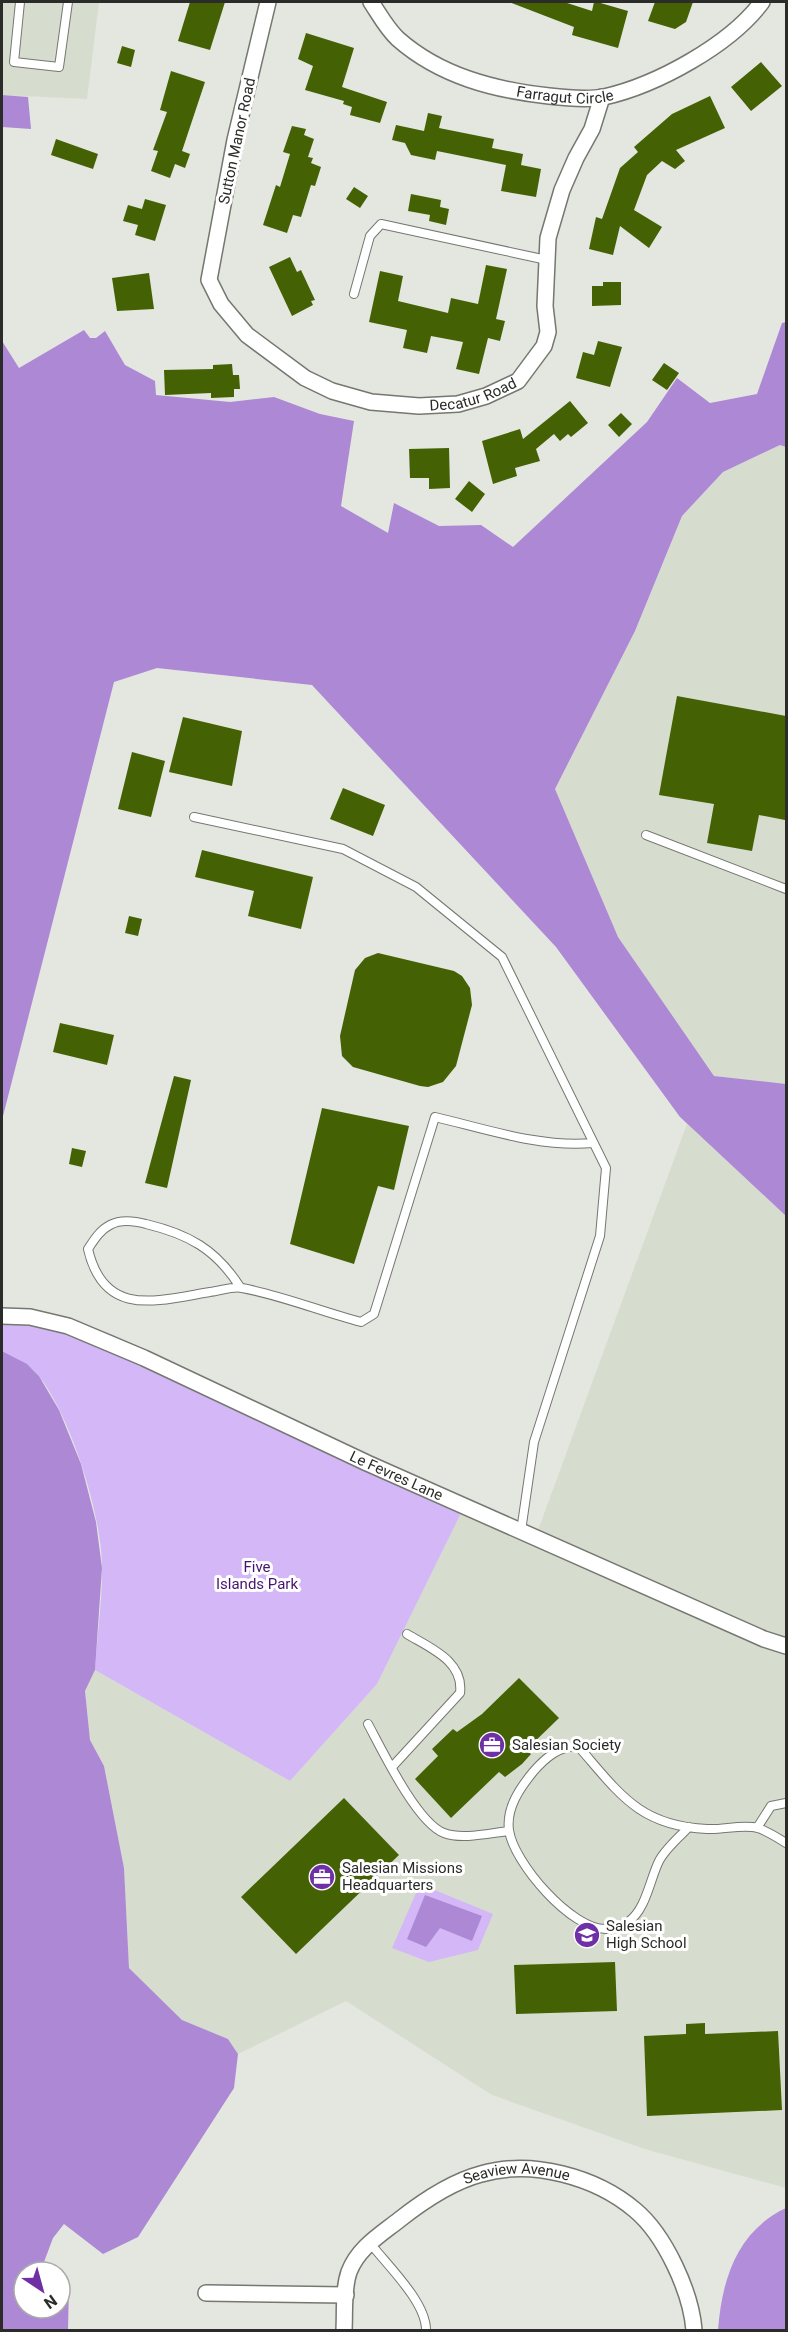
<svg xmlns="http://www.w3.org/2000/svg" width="788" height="2332" viewBox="0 0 788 2332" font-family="Roboto,sans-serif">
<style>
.built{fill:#d6ddcf}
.green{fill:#d4b7f6}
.forest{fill:#b28dda}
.water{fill:#ad88d5}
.building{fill:#446204}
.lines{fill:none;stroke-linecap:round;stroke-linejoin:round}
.service-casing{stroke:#747870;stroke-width:10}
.minor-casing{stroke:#747870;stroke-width:18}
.service{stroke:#fff;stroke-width:8}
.minor{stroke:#fff;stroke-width:15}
.labels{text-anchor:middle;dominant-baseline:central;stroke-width:6;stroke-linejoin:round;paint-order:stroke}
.street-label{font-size:15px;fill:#2b2c29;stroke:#fff}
.park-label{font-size:15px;fill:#47136f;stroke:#fff}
.poi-label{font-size:15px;fill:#2b2c29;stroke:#fff;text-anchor:start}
</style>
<rect width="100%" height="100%" fill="#e3e7df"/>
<path class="built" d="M2,2H99L87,99L2,95Z
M780,445L786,447V1084L714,1076L618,937L555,789L635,631L682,516L723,472Z
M687,1124L786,1216V2188L645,2149L492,2095L346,2001L238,2054L228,2039L182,2020L129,1968L124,1868L104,1766L90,1740L85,1691L95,1670L290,1781L377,1684L467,1501L537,1533Z"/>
<path class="green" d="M2,1308L49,1313L111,1334L467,1501L377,1684L290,1781L95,1670C97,1637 102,1603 102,1570C103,1518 71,1417 39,1376C29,1364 15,1358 2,1351Z
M420,1884L493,1914L478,1950L429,1962L392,1948Z"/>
<path class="forest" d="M786,2208V2330H718C722,2279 737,2231 786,2208Z"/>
<path class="water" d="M2,95L28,97L31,129L2,127Z
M786,322V447L780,445L723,472L682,516L635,631L555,789L618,937L714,1076L786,1084V1216L680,1117L556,947L312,685L157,668L114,682L2,1120V341L19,368L84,330L90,338H96L105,331L125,365L155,381L156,395L230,402L274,397L320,414L354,421L341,506L388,533L394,503L439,526L481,525L513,547L647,422L677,378L710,403L757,394L782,323Z
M2,1351L27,1364L39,1376L59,1410L81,1464L96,1522L102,1568L95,1670L85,1691L90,1740L104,1766L124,1868L129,1968L182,2020L228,2039L238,2054L234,2088L138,2237L103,2254L64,2224L53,2238L44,2262L54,2272H24V2308H60V2278L69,2286L68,2330H2Z
M425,1895L482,1916L472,1941L440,1928L426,1947L407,1939Z"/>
<path class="building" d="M190,2H225L210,50L178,41Z
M509,2H564L592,11L594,2H597L628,11L618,48L572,35L574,27Z
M655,2H693L686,22L675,29L648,21Z
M306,33L354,48L342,87L387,102L380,123L350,115L352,107L343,104L344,101L305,90L313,66L298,59Z
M122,46L135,50L131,67L117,63Z
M761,62L782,86L751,111L731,87Z
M171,71L205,82L182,151L190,154L185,168L175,164L170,178L151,171L158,151L153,150L167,112L160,110Z
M710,96L725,128L676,150L685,161L675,169L662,161L647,175L634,210L662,227L649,248L620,226L613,255L589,249L596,217L602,219L620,168L638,152L634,147L672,114Z
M428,113L442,116L439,128L494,139L492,148L523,154L521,165L541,169L536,197L501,191L506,165L437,151L435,160L411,155L405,143L392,140L396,125L424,131Z
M292,126L306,129L304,135L314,139L308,157L313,158L311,163L321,167L315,186L311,185L301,217L293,215L287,233L263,225L276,185L280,187L290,154L283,152Z
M56,139L98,154L93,169L51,155Z
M354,187L368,196L360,208L346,199Z
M411,194L441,200L440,207L449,209L446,225L429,221L430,215L408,211Z
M145,199L166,205L155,241L135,235L138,225L123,221L128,205L142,209Z
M290,257L297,272L301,270L315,300L311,301L313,305L292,316L269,267Z
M486,265L507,269L496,319L505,321L500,341L488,338L479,374L456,369L463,342L431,336L427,353L403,348L407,330L369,322L380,271L403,276L398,301L448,313L451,298L478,304Z
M149,273L154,309L117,311L112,278Z
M603,282H621V305L592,306V286H603Z
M598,341L622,347L610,387L576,378L583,352L594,355Z
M664,363L679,373L667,390L652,380Z
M232,364L233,375H239L240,389H234V397L211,398V393L165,395L164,370L213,369V365Z
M570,401L588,423L571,437L568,434L560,441L554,434L536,449L540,461L515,468L517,476L493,484L482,441L520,429L523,439Z
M621,413L632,424L619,437L608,425Z
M449,448L450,488L429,489V478H410L409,449Z
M469,481L485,494L472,512L455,499Z
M677,696L786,716L785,820L759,815L752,851L707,843L714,804L659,795Z
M183,717L242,731L232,786L169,772Z
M132,752L165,761L151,817L118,809Z
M343,788L385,805L373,836L330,819Z
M202,850L313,877L301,929L248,916L254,891L195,877Z
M129,916L142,919L138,936L125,933Z
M378,953L454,971L462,976L470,988L472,1005L456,1066L443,1082L428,1087L420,1086L353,1067L342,1056L340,1036L355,970L365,958Z
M60,1023L114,1035L107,1065L53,1052Z
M174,1076L191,1080L167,1188L145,1183Z
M322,1108L409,1126L394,1190L378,1186L354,1264L290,1244Z
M72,1148L86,1151L82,1167L69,1164Z
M519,1678L559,1718L526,1750L531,1754L522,1764L505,1777L499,1772L451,1818L415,1779L438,1756L432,1749L453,1729L457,1732L482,1714Z
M344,1798L399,1855L296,1954L241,1897Z
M615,1962L617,2011L516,2014L514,1965Z
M705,2023V2034L778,2031L782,2110L647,2116L644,2036L686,2034V2024Z"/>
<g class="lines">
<g class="service-casing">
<path id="service" d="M20,2L14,62L59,67L68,2
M354,294L370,236L381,224L547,260
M194,817L343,849L416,887L502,957L606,1168L600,1236L534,1442L521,1531
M646,835L786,889
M240,1287C216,1249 188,1234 146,1224C135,1221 121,1219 110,1225C100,1230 94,1240 88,1249C104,1318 156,1301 210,1292C220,1291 233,1286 242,1288C281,1295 322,1312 361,1322L374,1314L435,1117C486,1129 541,1148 593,1143
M368,1724C382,1750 417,1823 444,1833C462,1840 490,1833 509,1831
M392,1767L460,1693C464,1661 430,1648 407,1634
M689,1827C679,1837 665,1849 659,1861C650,1879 646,1910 628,1922C622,1925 614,1929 607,1929C572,1931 513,1862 509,1830C506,1808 520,1788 533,1772C545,1758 559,1746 578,1746C619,1793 639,1826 707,1829C723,1830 743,1824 758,1828C767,1831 778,1838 786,1843
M757,1828L771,1806L786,1803
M370,2243C388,2266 426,2302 426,2330"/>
</g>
<g class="minor-casing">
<g id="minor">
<path id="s1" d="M268,2L235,140L209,280L221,304L247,335L305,378L332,391L371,402L419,406L458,404L486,396L518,381L544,346L548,332L545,306L548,238L562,190L576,158L592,129L602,97"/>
<path id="s2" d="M371,2C379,14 387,29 398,39C440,76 494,90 549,96C566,98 587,100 604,97C657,85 730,45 762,2"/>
<path id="s3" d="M2,1316L30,1317L68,1326L144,1358L367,1463L764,1639L786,1646"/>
<path d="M206,2293L346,2295"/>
<path id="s4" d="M344,2330C345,2312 343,2289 349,2272C358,2248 380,2235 399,2220C423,2201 451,2182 481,2174C532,2159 596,2177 635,2210C665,2235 691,2292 694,2330"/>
</g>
</g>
<use href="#service" class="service"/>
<use href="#minor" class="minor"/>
</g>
<defs>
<g id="office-disc" transform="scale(1.35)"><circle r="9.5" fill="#6f2fa5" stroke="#fff"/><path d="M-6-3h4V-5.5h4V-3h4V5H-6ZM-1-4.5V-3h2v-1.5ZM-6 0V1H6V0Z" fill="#fff"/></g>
<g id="school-disc" transform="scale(1.35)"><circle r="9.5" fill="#6f2fa5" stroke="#fff"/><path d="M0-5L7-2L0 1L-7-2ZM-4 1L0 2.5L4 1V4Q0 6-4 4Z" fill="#fff"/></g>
</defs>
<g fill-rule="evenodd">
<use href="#office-disc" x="492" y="1745"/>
<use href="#office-disc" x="322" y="1877"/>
<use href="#school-disc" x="587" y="1935"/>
</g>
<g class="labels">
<g class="street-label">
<text stroke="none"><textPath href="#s2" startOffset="226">Farragut Circle</textPath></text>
<text transform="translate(237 141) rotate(-78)">Sutton Manor Road</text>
<text stroke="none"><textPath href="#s1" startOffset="598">Decatur Road</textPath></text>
<text stroke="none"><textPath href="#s3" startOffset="428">Le Fevres Lane</textPath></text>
<text stroke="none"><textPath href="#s4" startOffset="262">Seaview Avenue</textPath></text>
</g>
<g class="park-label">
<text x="257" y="1567">Five<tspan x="257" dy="17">Islands Park</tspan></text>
</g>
<g class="poi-label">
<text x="512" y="1745">Salesian Society</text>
<text x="342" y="1868">Salesian Missions<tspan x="342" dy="17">Headquarters</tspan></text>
<text x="606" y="1926">Salesian<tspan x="606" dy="17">High School</tspan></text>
</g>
</g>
<rect width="788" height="2332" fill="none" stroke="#2b2c29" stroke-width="6"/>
<g transform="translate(42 2290) rotate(144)"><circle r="28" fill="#ffffff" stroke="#aaaba9" stroke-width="1.5"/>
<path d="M0-4.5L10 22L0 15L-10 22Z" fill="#6f2fa5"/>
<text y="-9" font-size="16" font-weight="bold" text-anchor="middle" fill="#2b2c29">N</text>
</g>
</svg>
